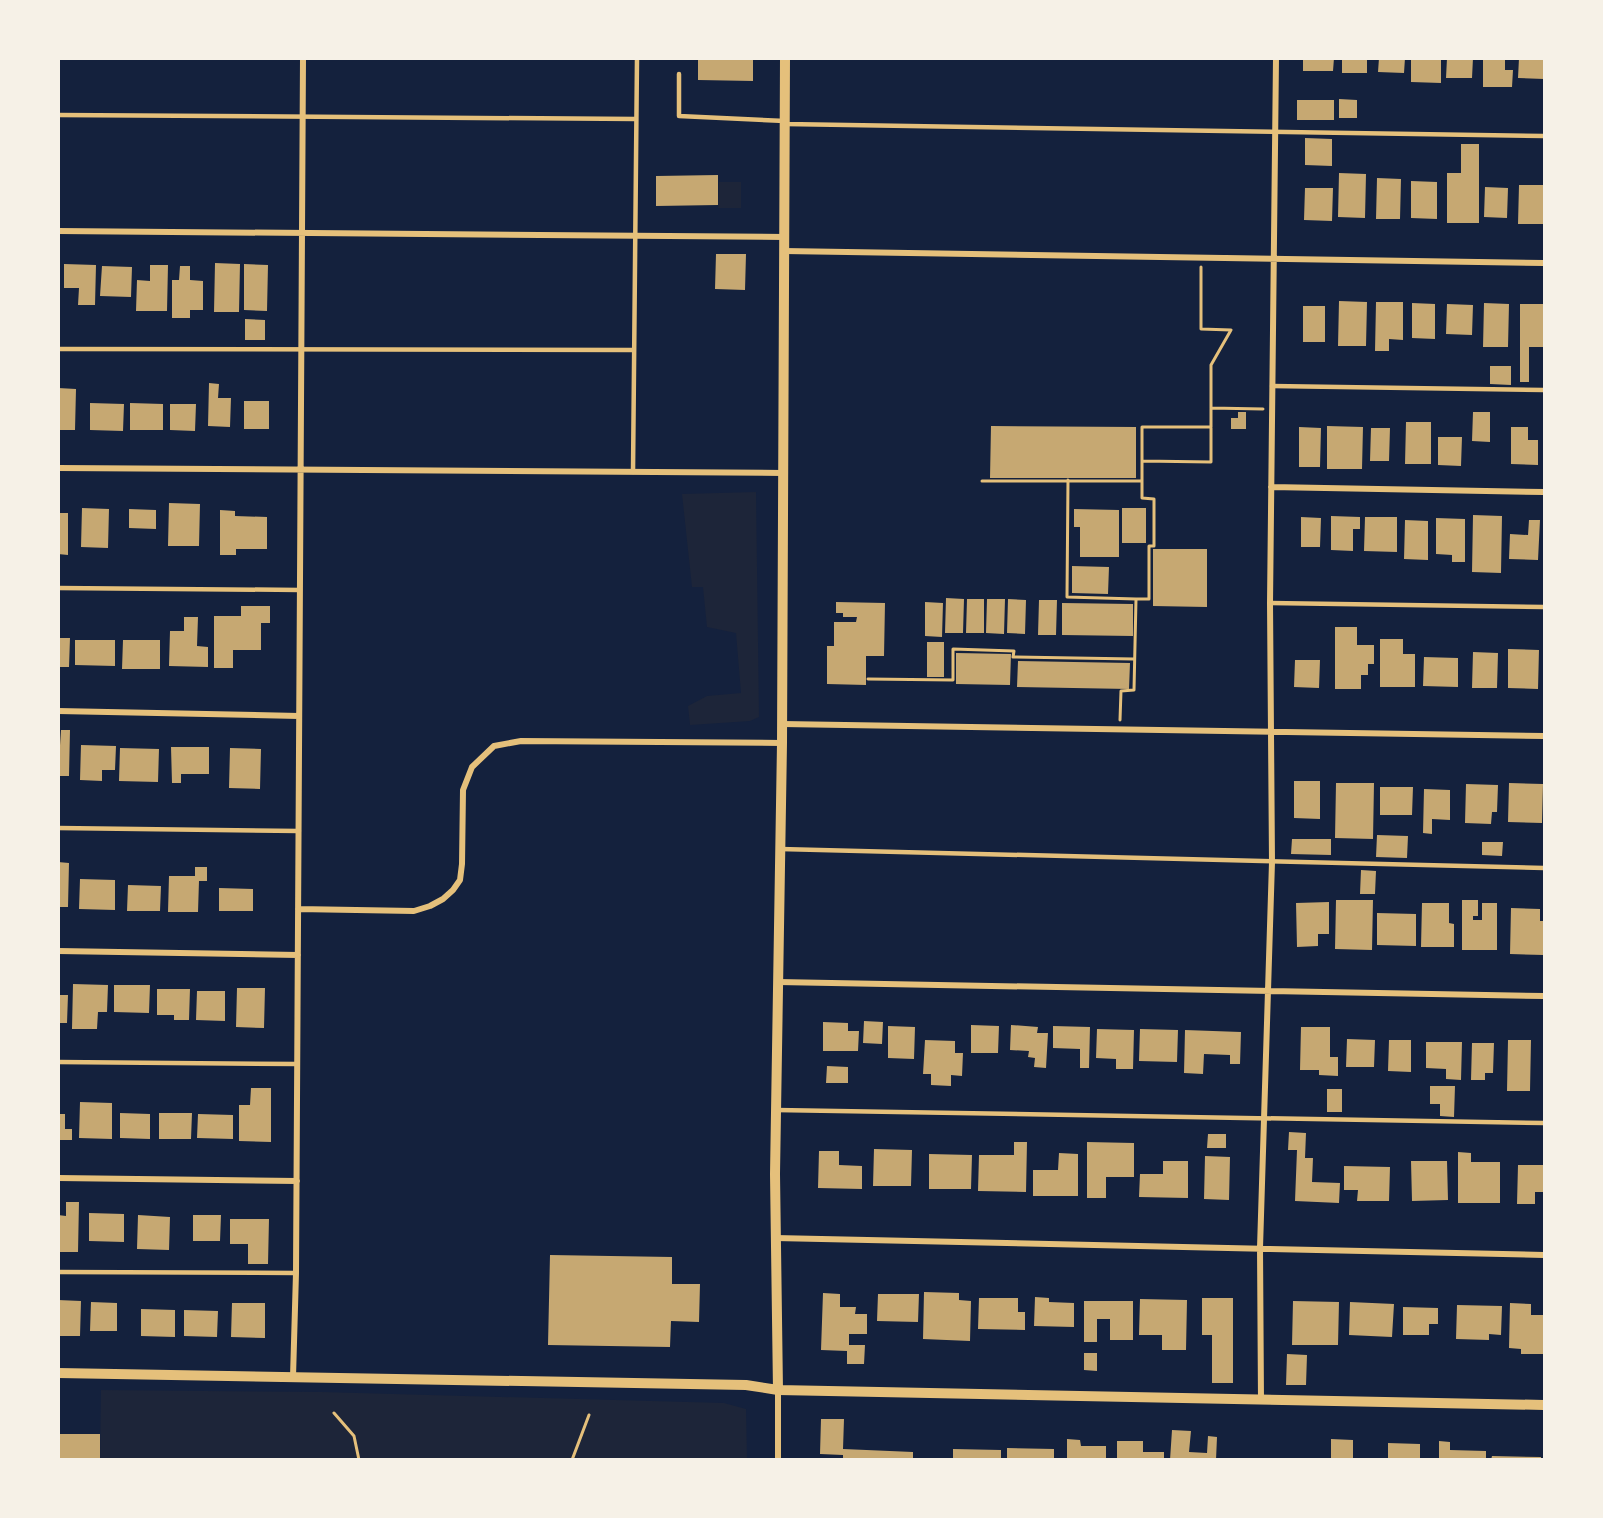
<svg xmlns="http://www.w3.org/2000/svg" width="1603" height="1518" viewBox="0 0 1603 1518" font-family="'Nunito Sans',sans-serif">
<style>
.green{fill:#1d2539}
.building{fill:#c6a872}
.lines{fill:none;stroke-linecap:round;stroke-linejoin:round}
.path{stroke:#e5c07b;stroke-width:3}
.service{stroke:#e5c07b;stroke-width:4.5}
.minor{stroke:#e5c07b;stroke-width:6}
.tertiary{stroke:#e5c07b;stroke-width:10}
</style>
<rect width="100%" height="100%" fill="#14213d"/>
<path class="green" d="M719,182H741V208H718Z
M756,492L759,717L750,721L690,725L688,706L707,696L741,693L736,633L707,627L703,587H692L682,494Z
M101,1390L322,1392L724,1403L746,1409L747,1459L100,1460Z"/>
<path class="building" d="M698,58H753V81L698,80Z
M1303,58H1334L1333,71H1303Z
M1342,58H1367V73H1342Z
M1379,58H1405L1404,73L1378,72Z
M1411,58H1441V83L1411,82Z
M1447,58H1473L1472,78H1446Z
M1483,58H1505V70H1513L1512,87H1483Z
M1519,58H1544V79L1518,78Z
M1339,99L1357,100V118H1339Z
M1297,100H1334V120H1297Z
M1305,138L1332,139V166L1305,165Z
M1461,144H1479V223H1447V173H1461Z
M1339,173L1366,174L1365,218L1338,217Z
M718,175V205L656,206V176Z
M1377,178L1401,179L1400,219H1376Z
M1411,181L1437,182V219L1411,218Z
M1519,185H1544V224H1518Z
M1485,187L1508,188L1507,218L1484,217Z
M1305,188H1333L1332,221L1304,220Z
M716,254H746L745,290L715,289Z
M215,263L240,264L239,312H214Z
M64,264L96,265L95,305H78L79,288H64Z
M244,264L268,265L267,311L244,310Z
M150,265H168L167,311H136L137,280L150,281Z
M102,266L132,267L131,297L100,296Z
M180,266H190V280L203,281V310H190V318H172V280H179Z
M1339,301L1367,302L1366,346H1338Z
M1376,302H1403V340L1389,339V351H1375Z
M1412,303L1435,304V339L1412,338Z
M1484,303L1509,304L1508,347H1483Z
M1447,304L1473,305L1472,335L1446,334Z
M1520,304H1543L1544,347H1529V382H1520Z
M1303,306H1325V342H1303Z
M245,319L265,320V340H245Z
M1490,366H1511V385L1490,384Z
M209,383L219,384L218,398H231L230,427L208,426Z
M58,388L76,389L75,430H58Z
M244,401H269V429H244Z
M90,403L124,404L123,431L90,430Z
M130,403L163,404V430H130Z
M170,404H196L195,431L170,430Z
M1238,412H1246V429H1231V418H1238Z
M1473,412H1490V442L1472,441Z
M1406,422H1431V464H1405Z
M991,426L1136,427V478H990Z
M1327,426L1363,427L1362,469H1327Z
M1299,427L1321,428L1320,467H1299Z
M1511,427H1528V440H1538V465L1511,464Z
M1371,428H1390L1389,461H1370Z
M1438,437H1462L1461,466L1438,465Z
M169,503L200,504L199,546H168Z
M82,508L109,509L108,548L81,547Z
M1122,508H1146V543H1122Z
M129,509L156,510V529L129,528Z
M1074,509L1119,510V557H1080V527H1074Z
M220,510L235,511V516L267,517V549H236V555H220Z
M58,513H68V555L58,554Z
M1473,515L1502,516L1501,573L1472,572Z
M1331,516L1360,517V529H1353V551L1331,550Z
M1301,517L1321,518L1320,547H1301Z
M1365,517H1397V552L1364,551Z
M1436,518L1465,519V562H1452V555L1436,554Z
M1405,520L1428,521V560L1404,559Z
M1529,520H1540L1538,560L1509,559L1510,534L1528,535Z
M1153,549H1207V607L1153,606Z
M1072,566L1109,567L1108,594L1072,593Z
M946,598L964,599L963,633H945Z
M967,599H984V633H966Z
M987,599H1005L1004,634L986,633Z
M1008,599L1026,600L1025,634L1007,633Z
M1039,600H1057L1056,635H1038Z
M836,602L885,603L884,656H866V685L827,684V646H834V622H856L857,617H843V613H836Z
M925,602L943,603L942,637L925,636Z
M1062,603L1133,604V636L1062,635Z
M241,606H270V623H261V650H233V668H214V616H241Z
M184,617H198L197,646L208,647V667L169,666L170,631H184Z
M1335,627H1357V645H1374V664H1368V675H1361V689H1335Z
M58,638H70L69,667H58Z
M1380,639H1403V654H1415V687H1380Z
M75,640H115V666L75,665Z
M123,640H160V669H122Z
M927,642H944V677H927Z
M1508,649L1539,650L1538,689L1508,688Z
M1473,652L1498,653L1497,688H1472Z
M956,653L1011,654L1010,685L956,684Z
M1424,657L1458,658V687L1423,686Z
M1295,660H1320L1319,688L1294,687Z
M1018,661L1130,663L1129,689L1017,687Z
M61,730H70L69,776H58Z
M81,745L116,746L115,770H102V781L80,780Z
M171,747H209V774H181V783H172Z
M120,748L159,749L158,782L119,781Z
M230,748L261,749L260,789L229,788Z
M1294,781H1320V819L1294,818Z
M1336,783H1374L1373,839L1335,838Z
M1509,783L1543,784L1542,823L1508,822Z
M1466,784L1498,785L1497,812H1492L1491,824L1465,823Z
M1380,787H1413L1412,815H1380Z
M1424,789L1450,790V820L1432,819V834L1423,833Z
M1377,835L1408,836L1407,858L1376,857Z
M1292,839H1331V855L1291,854Z
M1482,842H1503L1502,856L1482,855Z
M58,862L69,863L68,907H58Z
M195,867H207V881H199L198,912H168L169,876H195Z
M1361,870L1376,871L1375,894H1360Z
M80,879L115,880V910L79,909Z
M128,885L161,886L160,911H127Z
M219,888L253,889V911H219Z
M1336,900H1373L1372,950L1335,949Z
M1462,900H1478V916H1473V920H1482V903H1497V950H1462Z
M1329,902V934H1318V946L1297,947L1296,903Z
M1422,903H1449V923L1454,924V947H1421Z
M1511,908L1540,909V921H1544V955L1510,954Z
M1377,913L1416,914V946L1377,945Z
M73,984L108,985L107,1012H98L97,1029H72Z
M114,985H150L149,1013L114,1012Z
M237,988H265L264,1028L236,1027Z
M157,989H190L189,1020H174V1015H157Z
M197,991H225V1021L196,1020Z
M58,995H68L67,1023H58Z
M864,1021L883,1022L882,1044L863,1043Z
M823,1022L848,1023V1031H859L858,1051H823Z
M971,1025L999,1026L998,1053H971Z
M1011,1025L1038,1027L1037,1033H1048L1046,1068L1034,1067L1035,1058L1028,1057L1029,1051L1010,1050Z
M888,1026L915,1027L914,1059L888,1058Z
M1053,1026L1090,1027L1089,1068H1080V1049L1053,1048Z
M1301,1027H1330V1057H1338V1076L1319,1075V1070H1300Z
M1097,1029L1134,1030L1133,1069H1116V1059L1096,1058Z
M1140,1029L1178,1030L1177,1062L1139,1061Z
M1185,1030L1241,1032L1240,1064H1230V1055L1204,1054L1203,1074L1184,1073Z
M1347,1039L1375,1040L1374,1067H1346Z
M925,1040L955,1041V1053H963L962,1076L951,1075V1086L931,1085V1074H923Z
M1389,1040H1411V1072L1388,1071Z
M1508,1040H1531L1530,1091H1507Z
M1426,1042H1462L1461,1080L1446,1079V1069L1426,1068Z
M1472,1043H1494L1493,1073H1485V1080H1471Z
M827,1066L848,1067V1083H826Z
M1430,1086H1455L1454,1117L1440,1116V1104H1430Z
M251,1088H271V1142L239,1141V1105H250Z
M1327,1089H1342V1112H1327Z
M80,1102L112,1103V1139L79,1138Z
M120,1113L150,1114V1139L120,1138Z
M159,1113H192L191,1139H159Z
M58,1114H65V1129H72V1140H58Z
M198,1114L233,1115V1139L197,1138Z
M1289,1132L1306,1133L1305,1158H1313L1312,1182L1340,1183L1339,1203L1295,1201L1297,1150H1288Z
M1208,1134H1226V1148H1207Z
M1014,1142H1027L1026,1192L978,1191L979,1155H1014Z
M1087,1142L1134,1143V1177H1106V1198H1087Z
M874,1149L912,1150L911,1186H873Z
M819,1151H839V1165L862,1166V1189L818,1188Z
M1458,1152L1471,1153V1162H1500V1203H1458Z
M1059,1153L1078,1154V1196H1033V1170H1058Z
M929,1154L972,1155L971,1189H929Z
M1205,1156L1230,1157L1229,1200L1204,1199Z
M1163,1161H1188V1198L1139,1197L1140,1174H1163Z
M1411,1161H1447L1448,1200L1412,1201Z
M1518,1165H1544V1192H1535V1204H1517Z
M1344,1166L1390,1167L1389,1201H1357L1358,1190H1344Z
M66,1202H79L78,1252H58V1215L66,1216Z
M89,1213L124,1214V1242L89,1241Z
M138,1215L170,1217L169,1250L137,1249Z
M193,1215H221L220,1241H193Z
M230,1219H269L268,1264H248V1244H230Z
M550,1255L672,1257V1284H700L699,1322L671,1321L670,1347L548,1345Z
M924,1292L959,1293V1300L971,1301L970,1341L923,1339Z
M823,1293L840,1294V1307H856L855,1314H867V1334H849V1345H865L864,1364H847V1351L821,1350Z
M878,1294H919L918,1322L877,1321Z
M1035,1297L1049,1298V1302L1074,1303V1327L1034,1326Z
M979,1298H1018V1312H1025V1330L978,1329Z
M1202,1298H1233V1383H1212V1335H1202Z
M1140,1299L1187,1300L1186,1350H1162V1335H1139Z
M58,1300L81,1301L80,1336H58Z
M1084,1301H1133V1340H1110V1319H1097V1342H1084Z
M1293,1301L1339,1302L1338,1345H1292Z
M91,1302L117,1303V1331H90Z
M1350,1302L1394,1304L1392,1337L1349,1335Z
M232,1303H265V1338L231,1337Z
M1510,1303L1531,1304V1315H1544V1354H1521V1349L1509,1348Z
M1457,1305L1502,1306L1501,1335L1489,1334V1340L1456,1339Z
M1403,1307L1438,1308V1324H1429V1335H1403Z
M141,1309L175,1310V1337L141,1336Z
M184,1310L218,1311L217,1337L184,1336Z
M1084,1353H1097V1371L1084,1370Z
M1287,1354L1307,1355L1306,1385H1286Z
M821,1419H844L843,1449L913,1452V1460H843V1455L820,1454Z
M1172,1430L1191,1431L1189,1452L1207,1453L1208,1436L1217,1437L1216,1460H1170Z
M58,1434H100V1460H58Z
M1067,1439L1080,1440L1081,1446H1106V1460H1067Z
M1331,1439L1353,1440V1460H1331Z
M1117,1441H1143V1452H1164V1460H1117Z
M1439,1441L1450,1442V1450L1486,1451V1460H1439Z
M1388,1443L1420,1444V1460H1388Z
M1007,1448L1054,1449V1460H1007Z
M953,1449L1001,1450V1460H953Z
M1492,1456L1541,1457V1460H1491Z"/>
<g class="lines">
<path class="path" d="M1211,408L1263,409
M1142,461L1211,462V428
M1068,480L1067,597L1136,599
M982,481H1142
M868,679L953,680V649L1014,651L1013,657L1134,659
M1120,720L1121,691L1134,690L1136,599H1149V546H1154V499L1142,498V427H1211V365L1231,330L1201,329V267
M334,1413L354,1436L359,1460
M572,1460L589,1415"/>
<path class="service" d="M679,74V116L785,121
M58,115L636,119
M785,124L1544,136
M58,349L634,350
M1272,386L1544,390
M633,472L637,58
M58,588L300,590
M1270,603L1544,607
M58,828L299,831
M780,849L1544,868
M58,1062L297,1064
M776,1110L1544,1123
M58,1272L296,1273"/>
<path class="minor" d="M58,231L785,237
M784,251L1544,263
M58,468L783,473
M1271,487L1544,492
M58,711L299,716
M782,724L1544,736
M298,909L414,911L430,906L443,899L453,890L460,880L462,864L463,790L472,767L494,746L521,741L782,743
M58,951L298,955
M778,982L1544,996
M58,1178L297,1181
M775,1238L1544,1255
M293,1377L296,1273L303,58
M1261,1400L1260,1248L1272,862L1270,603L1276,58
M778,1460V1390"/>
<path class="tertiary" d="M58,1373L746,1385L778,1390L1544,1405
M778,1390L775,1174L782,743L785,58"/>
</g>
<rect width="1603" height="1518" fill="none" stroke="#f6f1e7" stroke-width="120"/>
</svg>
